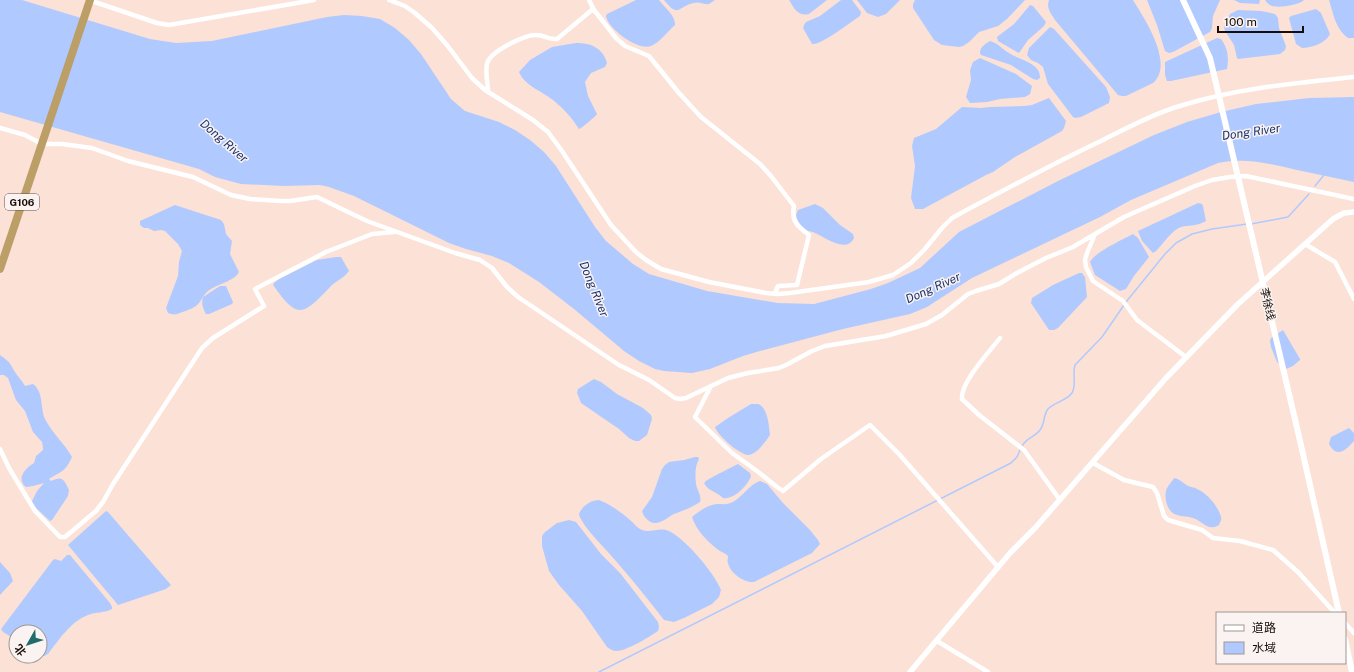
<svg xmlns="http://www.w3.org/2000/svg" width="1354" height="672" viewBox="0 0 1354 672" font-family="'Public Sans','Noto Sans SC',sans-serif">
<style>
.water{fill:#b0caff}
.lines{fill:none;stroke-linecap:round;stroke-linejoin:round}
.stream{stroke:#b0caff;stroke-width:1.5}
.minor{stroke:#fff;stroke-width:4.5}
.tertiary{stroke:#fff;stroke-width:5.5}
.secondary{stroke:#fff;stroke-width:6}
.trunk{stroke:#bc9e67;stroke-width:8}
.labels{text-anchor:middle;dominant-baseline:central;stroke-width:3;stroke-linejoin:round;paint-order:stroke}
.shield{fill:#faf3f1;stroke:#5c524e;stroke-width:1}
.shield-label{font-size:10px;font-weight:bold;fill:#180d08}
.street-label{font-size:11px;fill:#180d08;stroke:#faf3f1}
.water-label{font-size:12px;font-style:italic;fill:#1a3471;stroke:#faf3f1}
</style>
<rect width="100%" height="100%" fill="#fce1d6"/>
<path class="water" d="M0,0H22L150,39L176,43L212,41L327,17L344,15L362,16L380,19L395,28L409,40L421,54L451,99L465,111L499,122L515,130L530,140L544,152L556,166L595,227L606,241L633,264L649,274L707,291L778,303L814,304L871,289L888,283L920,268L959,232L1058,181L1154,135L1187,122L1221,112L1256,104L1309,98L1354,97V182C1335,178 1316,174 1297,170C1270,164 1246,157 1218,163L1131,200L1100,217L972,278L927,307L910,314L843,329L760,351L743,356L710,369L692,373L664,371L655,369L639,361L624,351L574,309L539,282L509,263L492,256L466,249L449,243L354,196L329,187L320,185L284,186L241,184L215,177L199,169L0,112Z
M636,0H659C664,7 676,16 675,25C668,31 660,42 651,46C638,51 608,29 606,16L607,14Z
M664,0H715L709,4C704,5 699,1 694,3C678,6 679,19 664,0Z
M789,0H827L809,14C798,17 794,8 789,0Z
M841,0H852L861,12L860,16C851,22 820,46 812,44L803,28L804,25L806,22L820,16Z
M857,0H900L886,14L878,17L867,13Z
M915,0H1025L1007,19L998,26L979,32L969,42L963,46L959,47L942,45L934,40L913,8V4Z
M1049,0H1133C1144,18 1175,64 1153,83L1126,96H1122L1118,95L1055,20C1051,14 1046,8 1049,0Z
M1147,0H1220L1213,16L1212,28L1210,32L1173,52L1169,53L1165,51L1157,25Z
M1234,0H1260L1259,4L1240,3Z
M1265,0H1304C1299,5 1280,8 1272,6C1269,5 1267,3 1265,0Z
M1329,0H1354V38H1348C1336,30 1333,13 1329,0Z
M1030,5L1033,6L1046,22L1044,26L1028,40L1019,53L1017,52L998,41L997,37L1014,24Z
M1316,9L1321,13L1330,34C1326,43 1311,48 1302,48L1296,44L1289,18L1291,16Z
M1238,10L1261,11L1275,14L1278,18L1279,28L1286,46L1285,50L1280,54L1238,59L1237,58L1234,45L1225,31L1224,27L1230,14Z
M1050,27L1054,29L1106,87L1110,97L1109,103L1081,117L1075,118L1073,117L1048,84L1043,67L1038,63L1031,60L1027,55L1029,48Z
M1217,38L1221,39C1228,48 1229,58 1227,69L1171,81H1167L1165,75V62Z
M990,41C998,43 1002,49 1009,53C1019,60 1041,63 1040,78L1037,80L1033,79L1011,65L981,55L980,53C980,47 985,44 990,41Z
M576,43C591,43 603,48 607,63L605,67L591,73L585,82L588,96L597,114C595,117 582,128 579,129C572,118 564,109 553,100C543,92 524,85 519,72L530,60L552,47Z
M980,58L1016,74L1032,86L1030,94L1025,97L1000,99L987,102L970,103L966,97L971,80L970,70L973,62Z
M1049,98L1066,121L1064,128L1062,131L1015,157L993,172L986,175L923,209H915L911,198L915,166L912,146L914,138L936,129L962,107L981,108L990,107L1024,106L1032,105Z
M1198,203L1202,204L1203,206L1206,221C1198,226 1190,225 1181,227C1171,231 1164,243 1156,251L1153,253L1142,241L1138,231Z
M815,204L823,208L840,225L853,234L854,238C846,254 825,237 815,233C812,231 809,232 806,230C801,227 797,220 796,215L798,210Z
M175,205L221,220L224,224L226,234L232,241L230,254L239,272C235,281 217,284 208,291C202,296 201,302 197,305C195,308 180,313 177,314C174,315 171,314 168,313L166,308L178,276L179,262L182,251L178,244L165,231L161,230L154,231L148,228H144L140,225V221Z
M1133,234L1138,238L1149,257L1134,276L1126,289L1120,291L1095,275L1090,262C1095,252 1122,240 1133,234Z
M336,257H341L349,271C345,277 338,280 332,285C326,291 309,311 300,310C290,310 279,293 273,285L274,283L279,279L317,260Z
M1079,273H1082L1085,277L1087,297L1058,328L1054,330H1049L1031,303L1032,298L1053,285Z
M220,286H226L233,302L232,304L209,314H206C203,309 201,303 203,297Z
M1283,330L1300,359V360L1293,366L1286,369L1277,362L1271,347L1270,341L1271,338Z
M0,355C11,363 9,362 15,372C18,377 22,380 25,386L33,384C44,392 40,408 45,419C52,433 65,444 72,457C65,472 62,471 49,479L51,481C63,475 64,480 69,490L68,496L52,520L50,521L35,507L32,501L37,491L44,483L33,486L26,487C16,479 25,468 34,463L36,456L43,450V448L42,442L33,432L25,411L16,400L8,378L4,375H0Z
M594,379L601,382L617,394L643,408L651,415L652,419L647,435L639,441H635L629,438L619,429L581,403L577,393L578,389Z
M751,404C754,404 756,404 758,404C768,407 769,427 770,435C766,441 757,454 749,455C741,456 717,435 715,427L728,418Z
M1349,428L1354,433V441C1346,450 1337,459 1329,444L1331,437Z
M695,457H698L699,459C695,466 695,475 696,484C697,490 702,496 700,502C691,508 684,510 674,514C666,518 658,527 649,521C645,518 643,515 642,511L652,497L662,469L665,465L669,462L684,460Z
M738,464L750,473L751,476C748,485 734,500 723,498C717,492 708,491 704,483C705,483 705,481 706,481C708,479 736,465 738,464Z
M1174,478C1180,479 1183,483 1188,486C1190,487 1194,487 1197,489C1207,493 1218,506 1221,517C1222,520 1220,522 1219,525C1208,532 1203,521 1193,518C1188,516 1182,517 1177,515C1168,513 1164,500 1166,491C1167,486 1172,482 1174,478Z
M760,481L767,484L783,503L810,530L818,540L820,544L812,553L754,582C744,583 730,573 728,563C727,561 728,558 728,556C725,553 721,552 717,549C707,541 696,530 692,517C699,511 708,505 717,504C723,504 727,505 733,502C742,497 750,484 760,481Z
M599,500C610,504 622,513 630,520C634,523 637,528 642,530C649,533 658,528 666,530C683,535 715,574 721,590L719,597L712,604L684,618L674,622L664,620C650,602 636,584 621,567C612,555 581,526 579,514C582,506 591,500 599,500Z
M106,511L108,512L171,585L166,589L118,605L68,545Z
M569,520L576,522L601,554L620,573L658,622L659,627L658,631C649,637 627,651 616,651C613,651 610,649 607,647L582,611L559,585L549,571L542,546V536L545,532L557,523Z
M70,555L110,603L112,607V609C105,613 95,612 88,615C70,622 59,640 48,654C45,656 43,657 40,655V632H16V640L3,632L1,629L53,560L55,559L61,561L67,555Z
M0,562L10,573L13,581L0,595Z"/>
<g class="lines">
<path class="stream" d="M1315,186L1324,175
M1251,224L1288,217L1309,194
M1126,302L1165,254L1176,243L1192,234L1212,229L1247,224
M1022,446C1026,438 1035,437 1040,430C1045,424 1043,415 1048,409C1055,402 1066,401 1072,393C1077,384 1072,375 1075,365L1102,337L1124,305
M599,672L1011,463L1017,457L1020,450"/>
<path class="minor" d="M89,0L157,23L169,25L314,0
M389,0L405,6L415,13L432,28L447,45L472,78L485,90L533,120L548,132L562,151L611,225L636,252L646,260L661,269L709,282L766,293L778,294L790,293L869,282L893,275L911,263L924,250L942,228L952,218C1002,191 1052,164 1103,140C1129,127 1155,113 1183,105C1239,88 1296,83 1354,77
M589,0L594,10L616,38L625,46L649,56L679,93L701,117L760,164L771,176L794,206C791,221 797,226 809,235L797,285L778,286L775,293
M488,92C488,83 485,73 487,64C489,52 524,35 536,35C544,35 549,40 557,39L593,9
M0,128L25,135L42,144H62L92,148L128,161L193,177L231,195L250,199L281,201H290L317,197L367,221L455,253L480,260L492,268L507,287L518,297L619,365L649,380L675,398L680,399L686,398L728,378L748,373L779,368L788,364L812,351L825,346L886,336L926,324L942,315L968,294L976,291L999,284L1017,273L1046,258L1073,247L1124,217L1195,186L1212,180L1230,177L1246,176L1354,199
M1095,234L1087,253L1085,260L1086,267L1093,281L1123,301L1137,320L1186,357
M1305,244L1335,262L1354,299
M1000,338C990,351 960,383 962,399L979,415L1024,450L1060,500
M711,386L695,417L732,453L757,471L777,487L783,491L821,459L870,425L899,454L998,567
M0,449L9,468L35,511L60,537H65L96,511L103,502L113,484L202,348L213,338L264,306L255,289L326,252L372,234L394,232
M1093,463L1124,480L1153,487L1157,493L1164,516L1168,520L1202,530L1213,538L1240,541L1273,550L1298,572L1335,613
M1345,623L1354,633
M937,641L988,672"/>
<path class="tertiary" d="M910,672L1010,553L1036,527L1166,378L1238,304L1333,219L1344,213L1354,212"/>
<path class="secondary" d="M1183,0L1210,58L1298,432L1339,613
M1345,639L1352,672"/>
<path class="trunk" d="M0,269L90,0"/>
</g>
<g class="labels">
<rect class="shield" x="5" y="194" width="34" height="16" rx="3"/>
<g class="shield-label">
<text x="22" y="202">G106</text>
</g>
<g class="street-label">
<text transform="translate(1268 304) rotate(77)">李徐线</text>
</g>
<g class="water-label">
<text transform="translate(1251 132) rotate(-8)">Dong River</text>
<text transform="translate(224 141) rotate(41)">Dong River</text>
<text transform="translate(933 288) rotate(-24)">Dong River</text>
<text transform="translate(594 289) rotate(68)">Dong River</text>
</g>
</g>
<rect x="1216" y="612" width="130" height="52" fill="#faf3f1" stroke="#a09794"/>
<rect x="1224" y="625" width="20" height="6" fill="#ffffff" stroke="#a09794"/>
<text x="1252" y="632" font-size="12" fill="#180d08">道路</text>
<rect x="1224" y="642" width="20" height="12" fill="#b0caff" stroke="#a09794"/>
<text x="1252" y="652" font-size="12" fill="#180d08">水域</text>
<g transform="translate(28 644) rotate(231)"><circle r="19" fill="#faf3f1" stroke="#a09794"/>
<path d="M0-3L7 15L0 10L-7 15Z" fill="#206c6d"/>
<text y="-6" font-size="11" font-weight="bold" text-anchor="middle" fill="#180d08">北</text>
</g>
<path d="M1218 26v6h85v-6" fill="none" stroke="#180d08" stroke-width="2"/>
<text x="1224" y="26" font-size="12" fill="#180d08" stroke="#faf3f1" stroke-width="3" paint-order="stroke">100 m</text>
</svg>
